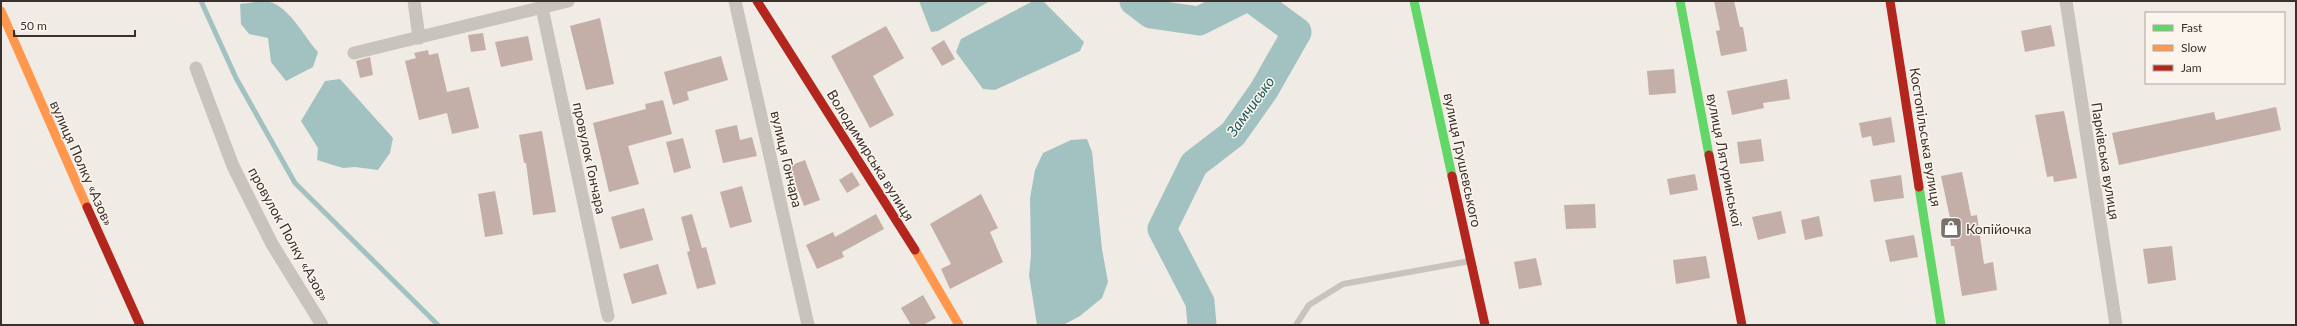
<svg xmlns="http://www.w3.org/2000/svg" width="2297" height="326" viewBox="0 0 2297 326" font-family="Lato,sans-serif">
<style>
.water{fill:#a1c2c1}
.lines{fill:none;stroke-linecap:round;stroke-linejoin:round}
.stream{stroke:#a1c2c1;stroke-width:5}
.river{stroke:#a1c2c1;stroke-width:29}
.building{fill:#c3afa7}
.lane{stroke:#c9c3be;stroke-width:6}
.street{stroke:#c9c3be;stroke-width:13}
.fast{stroke:#63d668;stroke-width:9}
.slow{stroke:#ff974d;stroke-width:9}
.jam{stroke:#b3261e;stroke-width:9}
.labels{text-anchor:middle;dominant-baseline:central;stroke-width:3;stroke-linejoin:round;paint-order:stroke}
.street-label{font-size:14px;fill:#3b302b;stroke:#fbf5ee}
.poi-label{font-size:14px;fill:#3b302b;stroke:#fbf5ee;text-anchor:start}
.water-label{font-size:15px;font-style:italic;fill:#1f5a5e;stroke:#fbf5ee}
</style>
<rect width="100%" height="100%" fill="#f0ebe5"/>
<path class="water" d="M263,1C287,1 303,36 318,52L313,67L286,81L271,62L268,38L249,34L241,24L240,4Z
M919,1H990L938,31L931,32Z
M1033,1H1043L1084,42L1080,51L995,90L983,89L956,52L961,39Z
M340,79L393,138L390,153L378,170L355,167L343,168L317,160L318,148L301,121L325,81Z
M1087,139L1092,152L1102,249L1108,282L1102,298L1080,316L1063,325H1037L1029,275L1031,255L1030,198L1035,170L1043,153L1071,140Z"/>
<g class="lines">
<path class="stream" d="M201,1L236,78L295,183L438,325"/>
<path class="river" d="M1134,1L1151,14L1199,21L1239,1
M1202,325L1200,302L1162,229L1194,164L1233,134L1264,90L1297,32L1255,1"/>
</g>
<path class="building" d="M1714,1H1734L1740,27H1743L1747,51L1721,56L1716,31L1720,30Z
M600,18L614,84L586,90L570,26Z
M2051,25L2055,46L2025,52L2021,31Z
M886,26L904,58L873,76L894,115L870,128L831,56Z
M483,33L486,50L471,52L468,35Z
M528,36L533,60L501,67L495,42Z
M944,40L955,59L942,66L931,48Z
M428,50L429,55L438,53L447,92L469,87L479,128L452,134L447,113L419,120L405,61L416,58L414,53Z
M721,56L728,80L687,92L689,100L673,105L664,72Z
M370,57L373,75L360,78L356,61Z
M1674,69L1676,93L1649,95L1647,71Z
M1787,79L1790,99L1763,103L1764,108L1732,115L1727,91Z
M663,100L672,134L628,146L639,184L609,192L593,123L646,109L645,104Z
M2276,107L2281,130L2119,165L2112,133L2214,112L2216,120Z
M2064,111L2077,178L2054,182L2053,176L2047,177L2035,115Z
M1891,117L1895,142L1873,146L1871,136L1862,138L1859,123Z
M737,125L740,140L752,137L757,156L723,163L715,130Z
M542,131L556,212L533,215L526,163H524L519,135Z
M683,138L691,168L674,173L666,142Z
M1761,139L1764,161L1740,164L1737,142Z
M805,160L820,200L804,206L789,166Z
M852,172L860,185L847,193L839,180Z
M1962,172L1971,216L1977,215L1984,264L1993,262L1997,290L1962,296L1954,246H1951L1948,218H1950L1941,176Z
M1695,174L1698,190L1670,195L1667,179Z
M1901,175L1904,198L1874,202L1870,180Z
M742,186L752,222L730,228L720,192Z
M495,191L503,234L485,237L478,194Z
M981,194L998,228L990,232L1003,262L950,289L941,269L951,264L930,224Z
M1595,204L1596,228L1566,229L1564,205Z
M644,208L653,240L620,249L611,217Z
M1781,211L1786,233L1758,240L1752,217Z
M692,214L702,248L706,247L716,284L697,289L687,252L690,251L681,217Z
M876,214L884,229L842,252L844,257L817,269L806,245L833,232L835,237Z
M1819,216L1823,236L1805,240L1801,220Z
M1914,235L1918,257L1890,262L1885,240Z
M2172,246L2176,280L2148,284L2143,249Z
M1706,256L1710,278L1676,284L1673,260Z
M1536,258L1542,285L1519,289L1514,262Z
M658,264L667,294L632,304L623,274Z
M923,295L936,318L923,325H911L901,308Z"/>
<g class="lines">
<path class="lane" d="M1296,325L1309,305L1343,284L1470,261"/>
<path class="street" d="M414,1L419,38
M735,1L808,325
M2066,1L2116,325
M542,8L608,316
M354,53L568,1
M196,68L233,166L272,244L322,325"/>
<path class="fast" d="M1414,1L1452,176
M1680,1L1709,155
M1919,187L1941,325"/>
<path class="slow" d="M1,11L87,207
M915,250L959,325"/>
<path class="jam" d="M757,1L915,250
M1890,1L1919,187
M1709,155L1742,325
M1452,176L1485,325
M87,207L140,325"/>
</g>
<defs>
<g id="shop-square" transform="scale(1.15)"><rect x="-9" y="-9" width="18" height="18" rx="4" fill="#7a716c" stroke="#fbf5ee"/><path d="M-5-2.5h2.3a2.7 3.5 0 0 1 5.4 0H5L5.5 6h-11ZM-1.5-2.5h3a1.5 2.3 0 0 0-3 0Z" fill="#fff"/></g>
</defs>
<g fill-rule="evenodd">
<use href="#shop-square" x="1951" y="228"/>
</g>
<g class="labels">
<g class="street-label">
<text transform="translate(1926 137) rotate(81)">Костопільська вулиця</text>
<text transform="translate(871 155) rotate(58)">Володимирська вулиця</text>
<text transform="translate(590 158) rotate(78)">провулок Гончара</text>
<text transform="translate(787 159) rotate(77)">вулиця Гончара</text>
<text transform="translate(1463 160) rotate(78)">вулиця Грушевського</text>
<text transform="translate(1725 160) rotate(79)">вулиця Лятуринської</text>
<text transform="translate(2106 161) rotate(81)">Парківська вулиця</text>
<text transform="translate(82 163) rotate(66)">вулиця Полку «Азов»</text>
<text transform="translate(289 234) rotate(61)">провулок Полку «Азов»</text>
</g>
<g class="poi-label">
<text x="1966" y="228">Копійочка</text>
</g>
<g class="water-label">
<text transform="translate(1250 106) rotate(-54)">Замчисько</text>
</g>
</g>
<rect width="2297" height="326" fill="none" stroke="#3b302b" stroke-width="4"/>
<rect x="2145" y="12" width="140" height="72" fill="#fbf5ee" stroke="#aea6a0"/>
<rect x="2153" y="25" width="20" height="6" fill="#63d668" stroke="#aea6a0"/>
<text x="2181" y="32" font-size="12" fill="#3b302b">Fast</text>
<rect x="2153" y="45" width="20" height="6" fill="#ff974d" stroke="#aea6a0"/>
<text x="2181" y="52" font-size="12" fill="#3b302b">Slow</text>
<rect x="2153" y="65" width="20" height="6" fill="#b3261e" stroke="#aea6a0"/>
<text x="2181" y="72" font-size="12" fill="#3b302b">Jam</text>
<path d="M14 30v6h121v-6" fill="none" stroke="#3b302b" stroke-width="2"/>
<text x="20" y="30" font-size="12" fill="#3b302b" stroke="#fbf5ee" stroke-width="3" paint-order="stroke">50 m</text>
</svg>
